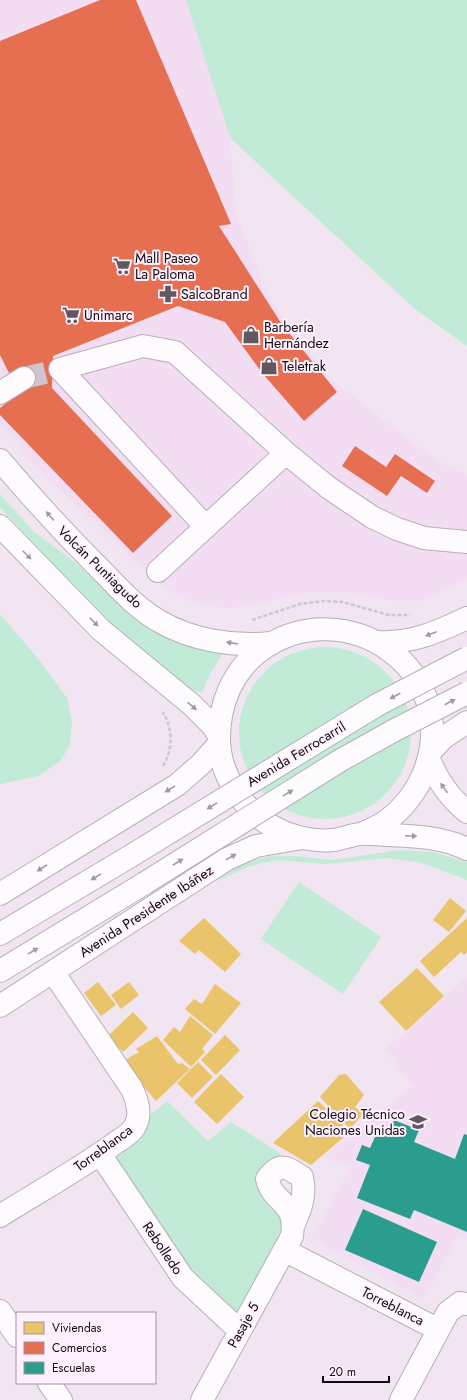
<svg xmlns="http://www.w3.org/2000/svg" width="467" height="1400" viewBox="0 0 467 1400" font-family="Jost,sans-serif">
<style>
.built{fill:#f3ddf2}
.green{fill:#c1ebd6}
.homes{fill:#e9c46a}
.shops{fill:#e76f51}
.schools{fill:#2a9d8f}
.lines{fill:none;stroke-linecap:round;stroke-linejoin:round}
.minor-tunnel{stroke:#d0c4cf;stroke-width:22;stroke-dasharray:22 11;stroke-linecap:butt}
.minor-casing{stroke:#b8afb8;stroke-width:24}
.major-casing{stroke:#b8afb8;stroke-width:24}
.path{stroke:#cdc8cd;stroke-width:2.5;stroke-dasharray:4 2;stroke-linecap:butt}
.minor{stroke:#fdfbfd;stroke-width:22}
.major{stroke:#fdfbfd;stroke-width:22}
.major-bridge-casing{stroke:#b8afb8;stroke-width:24;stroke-linecap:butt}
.major-bridge{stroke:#fdfbfd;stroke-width:22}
.oneway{fill:#9f9b9f}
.labels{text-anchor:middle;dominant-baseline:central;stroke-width:4;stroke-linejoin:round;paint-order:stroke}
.poi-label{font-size:14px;fill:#120a11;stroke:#fff0fe;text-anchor:start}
.street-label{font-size:14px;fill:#120a11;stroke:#fff0fe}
</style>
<rect width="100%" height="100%" fill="#f1e5f1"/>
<path class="built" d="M0,0H186L230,138L236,214L273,305L333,381L437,461L467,475V579L422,601L387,600L354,593L319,592L301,593L245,607L225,608L194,602L164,588L34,465L6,431L0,423Z
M467,977V1240L459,1236L423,1299L311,1238L352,1166L324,1157L412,1087L386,1049Z"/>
<path class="green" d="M186,0H467V346L415,309L230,138Z
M0,494L34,532L75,562L131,616L142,624L174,642L223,653L210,674L202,693C186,690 171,675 159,665C101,618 51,561 0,507Z
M0,614L40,661L67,698L72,721L70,745L60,761L39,776L0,784Z
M239 733a86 86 0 1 1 172 0a86 86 0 1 1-172 0Z
M398,850L433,852L467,862V880L422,863L387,858L324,864L277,860L250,866L217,881L215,879L240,865L270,856H295L333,860Z
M299,882L381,937L343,994L261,939Z
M167,1101L208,1141L231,1122L281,1154L273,1164L280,1211L285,1230L237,1316L187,1272L115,1157L116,1151L149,1116Z"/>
<path class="homes" d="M450,898L466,911L449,932L433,920Z
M204,918L241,954L225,972L199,950L195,954L179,941Z
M467,918V952L464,955L461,952L434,977L420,961Z
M417,968L444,996L406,1031L379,1002Z
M98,982L116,1005L101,1016L84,993Z
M129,982L139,995L121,1009L111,995Z
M215,984L241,1003L215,1034L185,1009L194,999L202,1004Z
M133,1012L148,1028L123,1052L108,1036Z
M190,1016L213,1035L202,1049L205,1052L191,1067L163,1040L174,1027L180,1032Z
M225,1035L240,1050L216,1075L201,1060Z
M157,1036L178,1064L182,1063L190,1069L156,1101L137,1079L125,1060L139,1052L136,1049Z
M198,1062L213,1077L192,1098L177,1083Z
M221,1074L244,1097L217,1124L194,1102Z
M346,1074L364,1095L355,1107L363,1114L350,1129L320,1097L339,1075Z
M318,1101L350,1132L311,1165L273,1143Z"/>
<path class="shops" d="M100,0H136L231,224L219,226L281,323L337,392L304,421L263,374L225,322L178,306L53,356L52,388L172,516L133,553L0,415V408L24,388V367L9,373L0,355V41Z
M355,446L386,467L395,454L435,481L427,493L401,476L387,496L342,466Z"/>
<path class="schools" d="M394,1120L419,1130L414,1142L455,1159L464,1134L467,1135V1232L414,1210L410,1219L357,1198L370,1165L356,1160L362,1145L370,1148L379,1128L389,1132Z
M363,1209L437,1242L419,1282L345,1250Z"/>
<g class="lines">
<path class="minor-tunnel" d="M24,378L53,371"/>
<g class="minor-casing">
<path id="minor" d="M0,393L24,378
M206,527L60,369L143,346L175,352L286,453L329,488L372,517L397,529L424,538L467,542
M158,571L286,453
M378,642C410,644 438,632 467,618
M430,752L443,738L467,722
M0,894L177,785L201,764L219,744
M0,1006L227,859L256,846L302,838
M100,1154L183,1278L240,1331
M0,1216C38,1192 78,1170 114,1144C121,1139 131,1134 135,1126C142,1114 137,1100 132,1089L53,972
M284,1250L437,1329
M0,1311L17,1336
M49,1383L61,1400
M202,1400L292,1236C297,1199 274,1206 267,1179C280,1161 286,1167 302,1177C306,1195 301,1208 294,1224
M401,1400L448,1312L460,1303L467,1304"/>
</g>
<g class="major-casing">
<path id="major" d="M0,460C32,498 65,534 100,569C119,588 136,608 159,621C191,640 234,647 270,643
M0,526L101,630L192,705L213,726L219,736
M429,759C437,780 449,797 467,812
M361,834C369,830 378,827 385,822C403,809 417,791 425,770C462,670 346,590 261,650C233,670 219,704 219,738C219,775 244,812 277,829C293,837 315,842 333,840C342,839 351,835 360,834C369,833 379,835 387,835C415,836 442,837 467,849
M0,934L129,857
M0,971L145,883"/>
</g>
<path class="path" d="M252,620L300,604L324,601L343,602L389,615H410
M163,766C173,750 173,729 163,712"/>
<use href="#minor" class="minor"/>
<use href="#major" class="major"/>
<g class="major-bridge-casing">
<path id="major-bridge" d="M129,857L377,705L467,658
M145,883L341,760L393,731L467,693"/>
</g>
<use href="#major-bridge" class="major-bridge"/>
</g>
<defs><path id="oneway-solid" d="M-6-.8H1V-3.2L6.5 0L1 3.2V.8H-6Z"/></defs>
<g class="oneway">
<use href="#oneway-solid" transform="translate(50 516) rotate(-131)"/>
<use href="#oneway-solid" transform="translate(27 555) rotate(45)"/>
<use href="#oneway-solid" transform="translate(94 622) rotate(45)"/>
<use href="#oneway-solid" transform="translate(431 634) rotate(159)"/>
<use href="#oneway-solid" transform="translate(232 643) rotate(-171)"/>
<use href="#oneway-solid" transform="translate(395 696) rotate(152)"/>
<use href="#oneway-solid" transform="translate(450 702) rotate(-27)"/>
<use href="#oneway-solid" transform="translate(192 706) rotate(41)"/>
<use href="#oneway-solid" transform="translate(444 788) rotate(-125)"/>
<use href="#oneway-solid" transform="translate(170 789) rotate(148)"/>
<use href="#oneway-solid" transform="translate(288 793) rotate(-32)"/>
<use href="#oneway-solid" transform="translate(212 806) rotate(148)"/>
<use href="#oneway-solid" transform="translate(411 836) rotate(2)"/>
<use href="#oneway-solid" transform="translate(231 857) rotate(-29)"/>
<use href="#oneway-solid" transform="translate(178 862) rotate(-32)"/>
<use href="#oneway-solid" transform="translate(42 868) rotate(148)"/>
<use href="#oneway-solid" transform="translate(96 877) rotate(149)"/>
<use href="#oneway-solid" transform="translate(33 951) rotate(-31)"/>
</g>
<defs>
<g id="supermarket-bare" transform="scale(1.38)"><path d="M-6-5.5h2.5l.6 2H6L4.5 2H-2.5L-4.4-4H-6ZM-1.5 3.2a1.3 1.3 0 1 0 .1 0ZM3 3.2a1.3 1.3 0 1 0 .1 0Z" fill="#60575f" stroke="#fff0fe" stroke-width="2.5" paint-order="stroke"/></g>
<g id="pharmacy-bare" transform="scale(1.38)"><path d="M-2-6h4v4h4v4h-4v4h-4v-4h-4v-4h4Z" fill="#60575f" stroke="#fff0fe" stroke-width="2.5" paint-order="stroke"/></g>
<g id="shop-bare" transform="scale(1.38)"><path d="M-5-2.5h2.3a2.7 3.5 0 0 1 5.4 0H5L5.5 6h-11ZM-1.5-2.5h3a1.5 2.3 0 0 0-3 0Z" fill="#60575f" stroke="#fff0fe" stroke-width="2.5" paint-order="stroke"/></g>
<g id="school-bare" transform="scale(1.38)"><path d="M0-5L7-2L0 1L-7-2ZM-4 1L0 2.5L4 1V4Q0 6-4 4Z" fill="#60575f" stroke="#fff0fe" stroke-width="2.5" paint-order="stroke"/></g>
</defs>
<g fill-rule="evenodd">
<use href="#supermarket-bare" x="122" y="266"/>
<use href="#pharmacy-bare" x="168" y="294"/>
<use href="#supermarket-bare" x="71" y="315"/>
<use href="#shop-bare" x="251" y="335"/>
<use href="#shop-bare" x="269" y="366"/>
<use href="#school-bare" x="418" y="1122"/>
</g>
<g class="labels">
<g class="poi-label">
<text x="135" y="258">Mall Paseo<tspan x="135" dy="16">La Paloma</tspan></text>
<text x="181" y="294">SalcoBrand</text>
<text x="84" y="315">Unimarc</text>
<text x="264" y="327">Barbería<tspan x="264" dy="16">Hernández</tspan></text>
<text x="282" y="366">Teletrak</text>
<text x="405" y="1114" text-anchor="end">Colegio Técnico<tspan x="405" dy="16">Naciones Unidas</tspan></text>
</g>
<g class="street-label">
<text transform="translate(100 567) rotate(44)">Volcán Puntiagudo</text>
<text transform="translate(296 754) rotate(-31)">Avenida Ferrocarril</text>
<text transform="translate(146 911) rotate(-33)">Avenida Presidente Ibáñez</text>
<text transform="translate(103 1148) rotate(-36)">Torreblanca</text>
<text transform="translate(163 1248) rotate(56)">Rebolledo</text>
<text transform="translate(393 1306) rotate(27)">Torreblanca</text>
<text transform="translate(243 1325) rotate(-61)">Pasaje 5</text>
</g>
</g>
<rect x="16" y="1312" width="140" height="72" fill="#fff0fe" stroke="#a0949f"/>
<rect x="24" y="1322" width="20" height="12" fill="#e9c46a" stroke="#a0949f"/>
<text x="52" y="1332" font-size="12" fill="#120a11">Viviendas</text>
<rect x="24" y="1342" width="20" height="12" fill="#e76f51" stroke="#a0949f"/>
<text x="52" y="1352" font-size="12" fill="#120a11">Comercios</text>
<rect x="24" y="1362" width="20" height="12" fill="#2a9d8f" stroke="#a0949f"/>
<text x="52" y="1372" font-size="12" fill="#120a11">Escuelas</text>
<path d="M323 1376v6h66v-6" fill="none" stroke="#120a11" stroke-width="2"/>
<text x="329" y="1376" font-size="12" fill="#120a11" stroke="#fff0fe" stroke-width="3" paint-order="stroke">20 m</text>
</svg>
